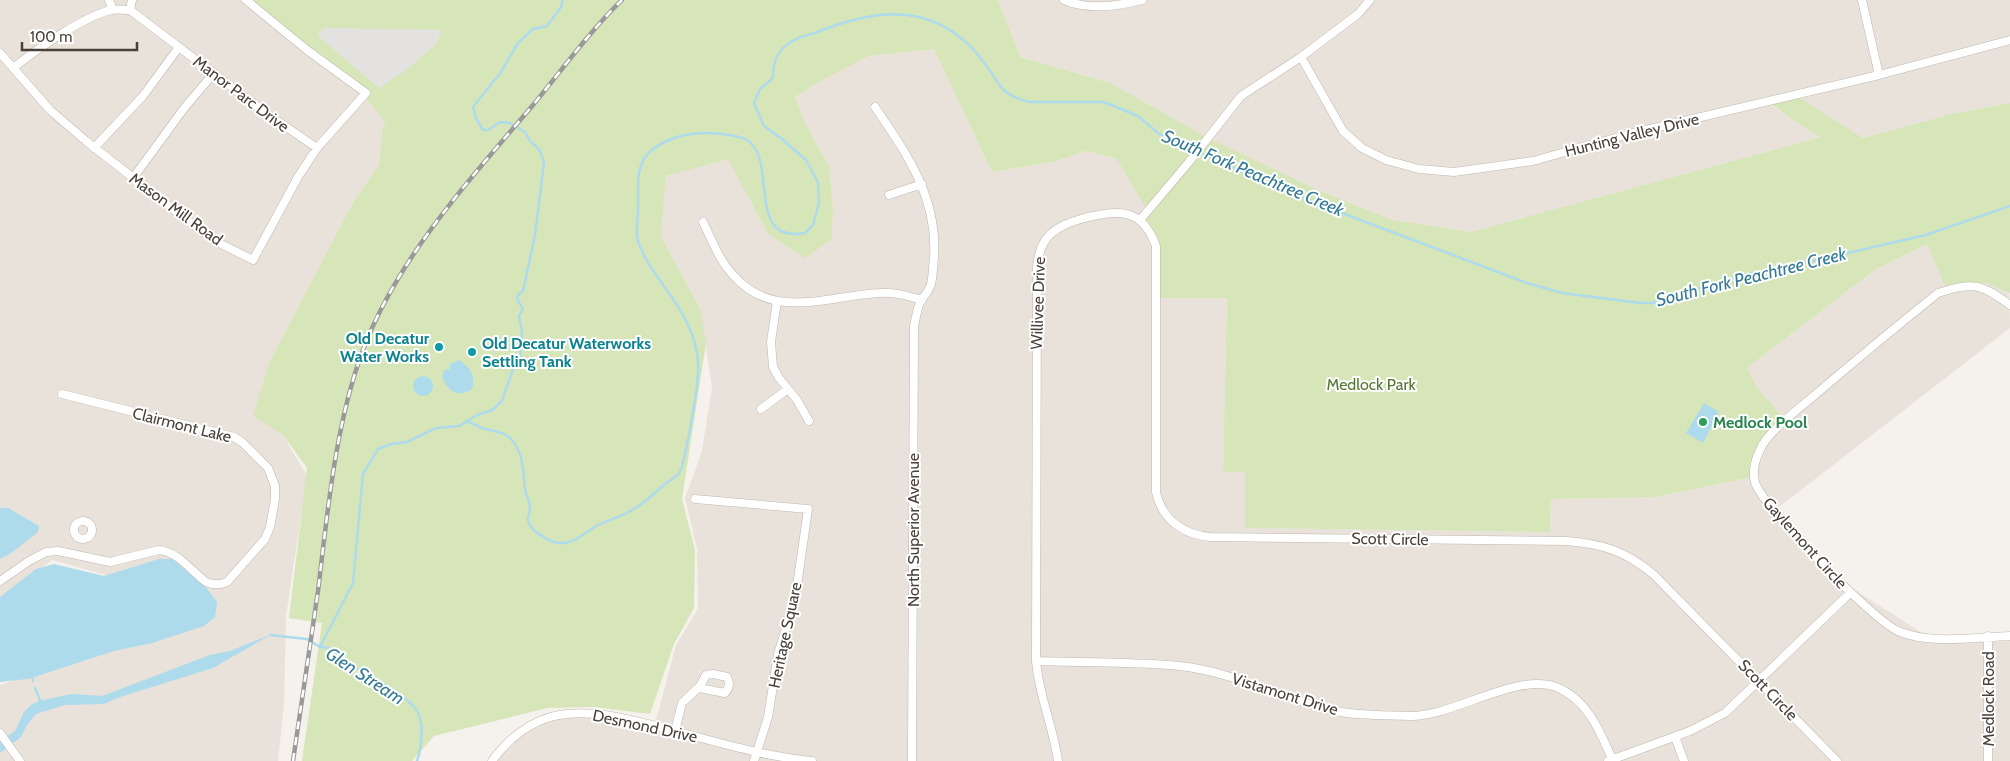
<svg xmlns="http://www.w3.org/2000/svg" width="2010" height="761" viewBox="0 0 2010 761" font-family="Cabin,sans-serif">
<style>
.residential{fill:#e8e2da}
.green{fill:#d7e6b8}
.parking{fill:#e4e2e0}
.water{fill:#addbec}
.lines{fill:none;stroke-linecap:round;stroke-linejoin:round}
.stream{stroke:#addbec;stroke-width:2.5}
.street-casing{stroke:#c0b7af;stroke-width:9}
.street{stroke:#fff;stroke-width:8}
.rail-casing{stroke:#999;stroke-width:4.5}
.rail{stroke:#fff;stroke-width:2.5;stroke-dasharray:8;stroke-linecap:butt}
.culture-dot{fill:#0f9aa8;stroke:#fff;stroke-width:2}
.leisure-dot{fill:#2e9e5b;stroke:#fff;stroke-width:2}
.labels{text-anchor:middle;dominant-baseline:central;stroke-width:4;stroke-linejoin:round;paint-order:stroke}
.street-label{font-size:16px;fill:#49413a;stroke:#fff}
.culture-label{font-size:16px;font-weight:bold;fill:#0d838f;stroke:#fff;text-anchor:end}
.park-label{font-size:16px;fill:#557730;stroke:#fff}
.leisure-label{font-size:16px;font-weight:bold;fill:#27864d;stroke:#fff;text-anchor:start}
.water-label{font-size:18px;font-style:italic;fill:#337a96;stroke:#fff}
</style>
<rect width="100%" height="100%" fill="#f5f1ec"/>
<path class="residential" d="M0,0H251L360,91L386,123L383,126L379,165L353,202L270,361L283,435L307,476L286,616L284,706L278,761H0V685L216,613L171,567L109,576L52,560L0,599Z
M998,0H2010V103L1951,114L1863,138L1770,104L1794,121L1822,137L1471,232L1393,220L1318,190L1228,250L1223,472H1245V528L1550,532L1551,499L1656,497L1752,477L1757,448L1783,419L1756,386L1747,368L1876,269L1927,244L1946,288L1986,283L2009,291L2010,328L1779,507L1844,583L1930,638L1985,642L2010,641V761H492L534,723L569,714L655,724L676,645L698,609L697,549L685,498L702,451L712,387L700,308L661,237L666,176L728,158L768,234L832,239L833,208L829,166L805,123L795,97L817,83L869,56L934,49L992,172L1053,162L1086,151L1117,159L1110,83L1020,57Z"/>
<path class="green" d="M251,0H998L1020,57L1110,83L1208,138L1147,210L1117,159L1086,151L1053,162L992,172L934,49L869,56L817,83L795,97L805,123L829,166L833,208L832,239L805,258L768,234L728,159L666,176L661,237L700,308L706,343L682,499L695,550L694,608L674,644L650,714L593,707L547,708L434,736L412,761H302L322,623L289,618L307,468L283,435L253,416L270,361L353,202L379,165L383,125L386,123L360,91Z
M1798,97L1863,138L1951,114L2010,103V293L1986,283L1946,288L1927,244L1876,269L1747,368L1756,386L1784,419L1757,448L1752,477L1656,497L1551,499L1550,532L1245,528V472H1223L1227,298H1157L1156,246L1140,220L1210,139L1318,190L1393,220L1471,232L1821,137L1794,121L1770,103Z"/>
<path class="parking" d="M323,28L442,30L437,43L408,69L379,88L317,35Z"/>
<path class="water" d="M459,360C470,367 476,376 472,389C458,399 446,390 442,376L445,370L450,369V364Z
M413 386a10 10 0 1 1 20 0a10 10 0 1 1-20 0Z
M1704,403L1719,412L1703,443L1686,433Z
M0,508H8L39,526L38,532L10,554L0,559Z
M159,559H172L205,586L217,602L215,617L204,626L152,643L114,651L28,679L0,682V597L36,569L54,564L104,576Z
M272,634L213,668L120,697L104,704L65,705L36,714L27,725L21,737L0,753V741L15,731L24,712L32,704L40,701L71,694L102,696L210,655L230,651Z"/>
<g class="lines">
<path class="stream" d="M466,421C472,423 477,426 482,428C493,432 502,430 511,439C524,453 523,472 525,489C526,495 529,500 530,506C531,511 528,514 528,519C528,530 548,541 558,543C574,545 585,532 598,525C610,519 622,517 634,509C646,502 654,493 665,484C669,480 676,478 679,473C685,466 698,385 698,373C699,355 694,336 686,321C673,293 648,271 638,241C635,231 638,220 638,210C639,176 632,156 669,140C686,133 704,132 722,134C729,135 741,136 747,140C779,160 744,244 805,233L813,225L819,203L818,183L806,160L782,139L764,126L754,103L760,89L773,78C772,52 787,40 811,34C827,29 842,22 858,19C909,6 951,19 983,61C1000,83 999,95 1030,102H1104L1138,116L1159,134L1269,184L1347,215L1527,283L1562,293L1640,303H1652L1743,275L1800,264L1926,235L2010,206
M270,635L307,639L320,647
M320,647L353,583L363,474L378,449L391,444L407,442L436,428L459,426L477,415L492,410L502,401L514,366L520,359L522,332L519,316L523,309L517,299L518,295L523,291L535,235L544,162L539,149L530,141L525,132L510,123L500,122L488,130H483L476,118L473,107L501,72L518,43L533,29L547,26L561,7L563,0
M320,647L329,648C334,655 341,657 348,662C369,678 397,688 415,708C425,720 422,747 417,761
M32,677L33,681
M35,688L41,703"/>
<g class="street-casing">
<path id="street" d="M109,0L113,10
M1064,0C1087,10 1118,6 1142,0
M1862,0L1879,75
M130,10L132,0
M0,53L50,110L86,141L192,224L221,244L253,260L298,177L317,148L366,93L307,50L246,0
M1301,57L1343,131L1362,148L1386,160L1419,169L1454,172L1533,161L1633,133L1879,75L2010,40
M13,68C36,50 82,17 111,10C117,9 124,10 130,10L266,113L317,148
M875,107C907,154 938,198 934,257C933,266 933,276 931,284C929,291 925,295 921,300C917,308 916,318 914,326L912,761
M94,148L143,96L179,47
M133,178L185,107L214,73
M889,195L922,184
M1140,220L1189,162L1241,96L1301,57L1358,14L1370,0
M703,222C712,240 719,260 733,275C774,322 829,295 880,293C895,292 908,296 922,300
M777,301L771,342L773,367L779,378L797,400L809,421
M2010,305C1980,283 1973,282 1938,293C1897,326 1856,360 1816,394C1801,407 1767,432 1760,450C1755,460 1752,471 1755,482C1761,506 1874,621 1898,631C1930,645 1975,637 2010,636
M761,409L788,389
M695,499L808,509L795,600L778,654L768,717L754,761
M74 530a9 9 0 1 1 18 0a9 9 0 1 1-18 0Z
M0,581L29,561L46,552L58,551L110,562L159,550C179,552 191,571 206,582C213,585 220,585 227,582L265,539L270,527L275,499V486L268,468L242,442L234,437L62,394
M1988,636V761
M1036,661C1066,662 1096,662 1126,663C1148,664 1172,664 1194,668C1241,676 1284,699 1331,710C1356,716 1384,715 1410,716C1452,717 1517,672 1556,687C1587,699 1600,731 1612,759
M675,731L682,703L700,686L706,675L713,674L727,677C730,683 730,688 725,693L704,689L700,686
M0,733L20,761
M1675,737L1684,761
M492,761C508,739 531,720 559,715C593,709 628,719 660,727C710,740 761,756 812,761
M1058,761C1053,726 1039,696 1036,661L1037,267C1038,256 1040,247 1047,238C1056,227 1070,222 1084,218C1118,210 1142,207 1156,246V492C1162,520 1184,535 1211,537L1567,541C1603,544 1625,551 1653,574L1837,761
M1608,761L1690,731L1725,713L1850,593"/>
</g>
<use href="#street" class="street"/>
<g class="rail-casing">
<path id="rail" d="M293,761C301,704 310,648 318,591C327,517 334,438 357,367C389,267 466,184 533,105C562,70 589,32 622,0"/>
</g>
<use href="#rail" class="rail"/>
</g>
<g class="culture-dot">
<circle cx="439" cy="347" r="5"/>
<circle cx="472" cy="352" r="5"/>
</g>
<circle class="leisure-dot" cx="1703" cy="422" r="5"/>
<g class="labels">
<g class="street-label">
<text transform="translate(241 94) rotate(37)">Manor Parc Drive</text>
<text transform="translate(1632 135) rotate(-14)">Hunting Valley Drive</text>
<text transform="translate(176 209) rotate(36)">Mason Mill Road</text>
<text transform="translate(1038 303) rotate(-88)">Willivee Drive</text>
<text transform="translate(182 425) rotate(14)">Clairmont Lake</text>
<text transform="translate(913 530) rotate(-90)">North Superior Avenue</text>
<text transform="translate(1390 539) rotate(1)">Scott Circle</text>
<text transform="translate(1805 543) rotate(48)">Gaylemont Circle</text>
<text transform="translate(785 635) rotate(-78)">Heritage Square</text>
<text transform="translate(1768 690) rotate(46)">Scott Circle</text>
<text transform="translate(1285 694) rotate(17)">Vistamont Drive</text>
<text transform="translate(1988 699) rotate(-90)">Medlock Road</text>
<text transform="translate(645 726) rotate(12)">Desmond Drive</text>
</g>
<g class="culture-label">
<text x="429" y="338">Old Decatur<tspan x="429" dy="18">Water Works</tspan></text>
<text x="482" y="343" text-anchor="start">Old Decatur Waterworks<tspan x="482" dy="18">Settling Tank</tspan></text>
</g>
<g class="park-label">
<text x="1371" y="384">Medlock Park</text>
</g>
<g class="leisure-label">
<text x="1713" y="422">Medlock Pool</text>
</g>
<g class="water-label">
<text transform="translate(1253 173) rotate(23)">South Fork Peachtree Creek</text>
<text transform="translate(1751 277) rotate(-14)">South Fork Peachtree Creek</text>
<text transform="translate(365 676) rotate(33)">Glen Stream</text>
</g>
</g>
<path d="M22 42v8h115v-8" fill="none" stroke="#49413a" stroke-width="2.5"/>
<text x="30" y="42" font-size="15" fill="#49413a" stroke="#ffffff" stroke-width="4" paint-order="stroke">100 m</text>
</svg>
